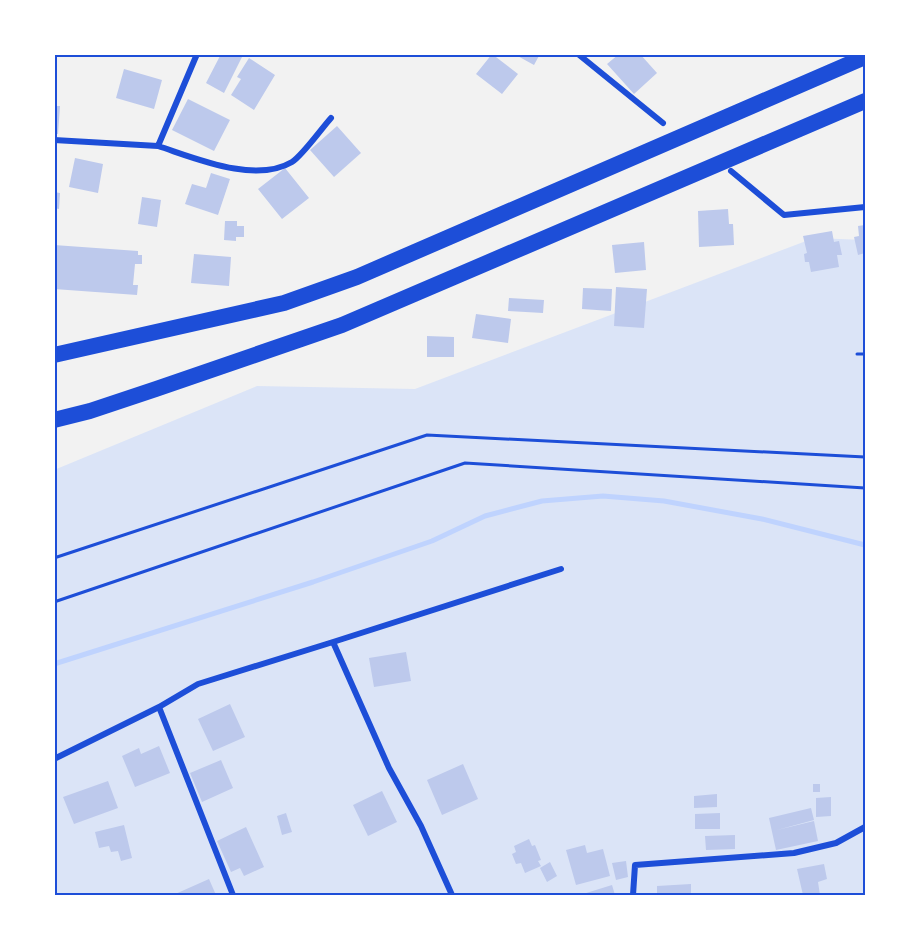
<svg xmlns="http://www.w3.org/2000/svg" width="919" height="949" viewBox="0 0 919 949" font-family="'Source Sans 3',sans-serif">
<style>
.green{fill:#dbe4f7}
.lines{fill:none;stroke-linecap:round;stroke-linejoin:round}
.stream{stroke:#bfd3fe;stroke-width:5}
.building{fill:#bdc9ec}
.path{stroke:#1d4ed8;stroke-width:3}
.minor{stroke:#1d4ed8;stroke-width:6}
.trunk{stroke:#1d4ed8;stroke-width:16}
.neatline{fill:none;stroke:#1d4ed8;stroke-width:2}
</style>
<rect width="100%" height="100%" fill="#f2f2f2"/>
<path class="green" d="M814,238L865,240V895H54V470L257,386L415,389Z"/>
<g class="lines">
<path class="stream" d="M54,664L313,582L432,541L485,516L542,501L603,496L664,501L762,519L865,545"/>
</g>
<path class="building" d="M221,54H235L242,57L224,93L206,83Z
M492,54L518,74L502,94L476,74Z
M514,54H540L534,65Z
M619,54H640L657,73L634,94L607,64Z
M249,58L275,75L254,110L231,95L241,79L237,77Z
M124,69L162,80L154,109L116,98Z
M188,99L230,120L214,151L172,130Z
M54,106H60L58,134H54Z
M337,126L361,153L334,177L310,150Z
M75,158L103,164L98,193L69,187Z
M285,168L309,198L282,219L258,189Z
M211,173L230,179L218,215L185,204L192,184L206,188Z
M54,192L60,193L59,209L54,208Z
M142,197L161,200L157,227L138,224Z
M728,209L729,224H733L734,245L699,247L698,211Z
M225,221H237V226H244V237H236V241L224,240Z
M865,225V253L858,255L854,237L859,236L858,226Z
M832,231L834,242L839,241L842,255H837L839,267L811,272L809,262H805L804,254L807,253L803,236Z
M644,242L646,270L615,273L612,245Z
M54,245L138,251V255H142V264H135L133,285H138L137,295L54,289Z
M194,254L231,257L229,286L191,283Z
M616,287L647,289L644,328L614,326Z
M583,288L612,289L611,311L582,309Z
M509,298L544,300L543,313L508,311Z
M476,314L511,319L508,343L472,338Z
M427,336L454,337V357H427Z
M406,652L411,681L374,687L369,658Z
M230,704L245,737L213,751L198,719Z
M159,746L170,773L135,787L122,756L139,748L141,754Z
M221,760L233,788L202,802L190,773Z
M463,764L478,799L442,815L427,780Z
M108,781L118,808L74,824L63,797Z
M813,784H820V792H813Z
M382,791L397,822L368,836L353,805Z
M717,794V807L694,808V796Z
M831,797V816L816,817V798Z
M811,808L814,820L777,830L814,821L818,841L776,850L769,818Z
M286,813L292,832L282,835L277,816Z
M720,813V829H695V814Z
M124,825L132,858L121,861L118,851L111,852L109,846L99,848L95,832Z
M246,827L264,867L244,876L240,868L231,872L217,841Z
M735,835V849L706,850L705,836Z
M529,839L532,846L535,845L541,860L538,861L541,866L525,873L521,863L516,864L512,854L516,852L514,846Z
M585,845L587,853L603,849L610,876L576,885L566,850Z
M626,861L628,877L616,880L612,863Z
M550,862L557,876L547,882L540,868Z
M824,864L827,879L818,882L820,895H803L797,869Z
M209,879L216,895H173Z
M691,884V895H657V886Z
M612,885L615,895H583V894Z"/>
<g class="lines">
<path class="path" d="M857,354H865
M54,558L427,435L865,457
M54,602L465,463L865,488"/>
<path class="minor" d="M578,54L663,123
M54,140L158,146L197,54
M158,146C195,158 255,184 292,162C302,156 322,128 331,118
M731,171L784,215L865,207
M54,759L159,707
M233,895L159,707L198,684L333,642
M452,895L421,826L389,768L333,642L561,569
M633,895L635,865L794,853L836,843L865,827"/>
<path class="trunk" d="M54,355L284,303L357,277L865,57
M54,420L90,411L156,389L342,325L865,101"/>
</g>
<rect width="919" height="949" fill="none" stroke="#ffffff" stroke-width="111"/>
<rect x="56" y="56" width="808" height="838" class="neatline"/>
</svg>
